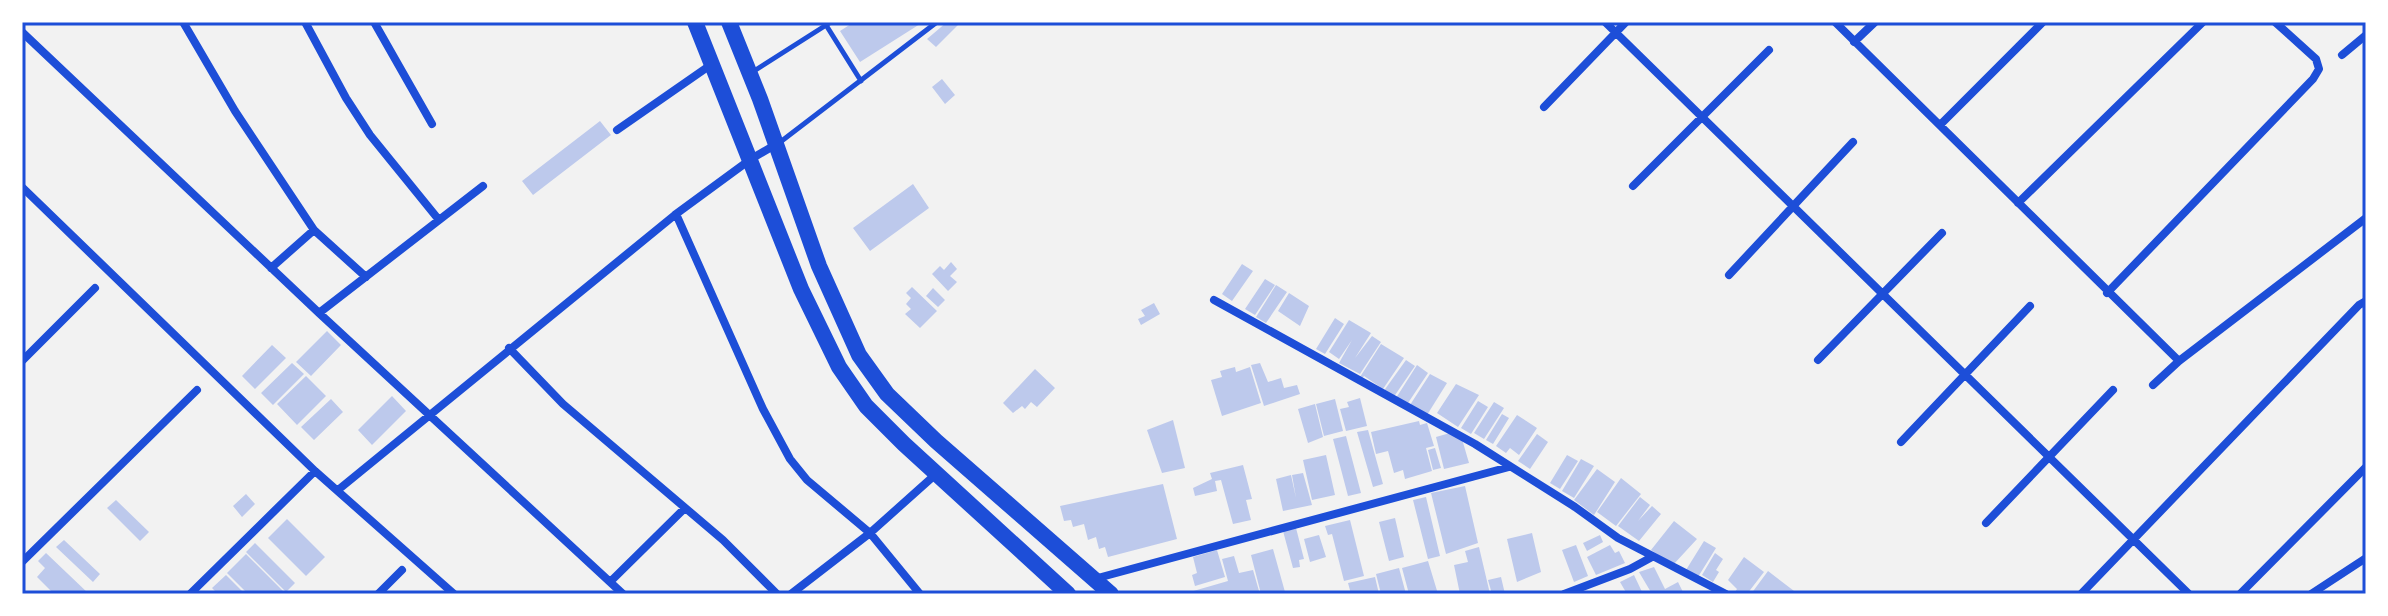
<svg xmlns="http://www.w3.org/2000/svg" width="2388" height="616" viewBox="0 0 2388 616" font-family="'Noto Sans',sans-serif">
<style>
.building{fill:#bdc9ec}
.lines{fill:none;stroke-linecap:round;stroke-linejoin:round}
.service{stroke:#1d4ed8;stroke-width:5}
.minor{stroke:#1d4ed8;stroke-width:8}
.primary{stroke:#1d4ed8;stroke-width:16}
.neatline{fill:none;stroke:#1d4ed8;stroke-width:3}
</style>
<rect width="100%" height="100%" fill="#f2f2f2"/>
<path class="building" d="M854,22H919L920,24L860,62L840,31Z
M947,22H961L936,47L927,39Z
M942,79L955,95L945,104L932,87Z
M600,121L611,135L533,195L522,181Z
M913,184L929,208L870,251L853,228Z
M951,262L957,269L950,276L957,282L948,291L932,274L940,266L944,270Z
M1242,264L1253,271L1232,301L1222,294Z
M1265,279L1275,285L1255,315L1245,309Z
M1276,285L1287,292L1266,323L1256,317Z
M912,287L937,311L920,328L905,314L911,309L906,304L911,298L906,293Z
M933,288L945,300L938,307L926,296Z
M1289,293L1309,306L1300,326L1278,311Z
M1154,303L1160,314L1141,325L1138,319L1145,316L1141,310Z
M1335,318L1344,324L1325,354L1316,349Z
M1349,320L1371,333L1355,358L1372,336L1381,342L1360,374L1339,363L1352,340L1339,359L1329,352Z
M327,331L341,345L311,376L296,362Z
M1381,344L1404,358L1383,389L1364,376L1362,379L1360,377Z
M272,345L286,358L255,389L242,376Z
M1406,360L1415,366L1393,398L1383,392Z
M292,363L304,374L273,405L261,393Z
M1260,363L1268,382L1281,378L1284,388L1297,385L1300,394L1264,406L1251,365Z
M1417,365L1428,373L1406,406L1396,398Z
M1235,367L1236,372L1250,367L1261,403L1222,416L1211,380L1222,377L1220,371Z
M1035,369L1055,388L1037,407L1031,402L1025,409L1022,406L1013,413L1003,403Z
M1430,374L1447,383L1427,415L1410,405Z
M306,376L326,396L297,425L277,404Z
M1456,384L1479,395L1458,427L1437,413Z
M392,396L406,411L372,445L358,430Z
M1360,398L1367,426L1346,431L1340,409L1349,407L1347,402Z
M331,399L343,412L314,440L301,427Z
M1335,399L1343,431L1324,436L1316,404Z
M1478,401L1488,407L1471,434L1461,428Z
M1494,402L1504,408L1484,439L1474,433Z
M1315,404L1323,437L1308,443L1298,409Z
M1502,414L1509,418L1493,444L1486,440Z
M1517,415L1537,428L1519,455L1510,448L1506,453L1496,446Z
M1173,420L1185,468L1162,473L1147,430Z
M1419,421L1420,425L1427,423L1434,446L1426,448L1432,471L1405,479L1403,470L1394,473L1388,451L1376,454L1371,432Z
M1368,430L1383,484L1373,487L1357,432Z
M1450,433L1462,439L1469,463L1444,469L1436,437Z
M1537,434L1548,442L1530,469L1518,461Z
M1346,436L1361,493L1348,496L1333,439Z
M1435,448L1441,468L1433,470L1428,450Z
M1326,455L1335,495L1312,500L1303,460Z
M1567,455L1578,461L1560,489L1550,483Z
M1581,459L1594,466L1574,498L1562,491Z
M1243,465L1252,499L1246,500L1251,520L1233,524L1221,480L1215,481L1217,491L1195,496L1193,488L1212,479L1210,473Z
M1597,469L1615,482L1594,515L1574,500Z
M1303,473L1312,505L1283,511L1276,479L1291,475L1296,498L1292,475Z
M1621,478L1641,494L1616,526L1597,512Z
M1163,484L1177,539L1108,557L1105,547L1099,549L1096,537L1088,540L1084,524L1073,527L1071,520L1064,521L1060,506Z
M1465,486L1478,543L1446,554L1431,493Z
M246,494L255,504L242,517L233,506Z
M1426,497L1440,556L1428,559L1413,500Z
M1640,497L1650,505L1638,521L1652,506L1661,514L1639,541L1618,526Z
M116,500L149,532L140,541L107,508Z
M1395,518L1404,557L1389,561L1379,522Z
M287,519L325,557L306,576L268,538Z
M1350,520L1364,576L1344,581L1332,534L1328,535L1325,526Z
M1674,521L1697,539L1673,565L1651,550Z
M1296,528L1304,559L1299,560L1300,567L1293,568L1283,531Z
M1532,533L1541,572L1517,582L1507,539Z
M1319,535L1326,557L1310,562L1304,539Z
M1600,535L1603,542L1587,551L1583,543Z
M64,540L100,574L93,582L56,547Z
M1704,541L1716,548L1698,577L1686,570Z
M255,543L295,583L286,592L246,552Z
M1576,545L1588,576L1574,582L1562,550Z
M1610,545L1615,553L1619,551L1625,563L1596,575L1587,557Z
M1479,547L1490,594H1460L1454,565L1468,562L1465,551Z
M1273,549L1285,592L1261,594L1251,555Z
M1217,550L1225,577L1195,586L1192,575L1197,573L1193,557Z
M46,553L89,594H54L37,577L45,568L38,561Z
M1715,553L1723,559L1716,570L1719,572L1713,582L1702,575Z
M246,554L286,594H248L227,573Z
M1234,556L1239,573L1253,570L1259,591L1247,594H1183L1228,581L1222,559Z
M1744,557L1764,572L1747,594H1737L1735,592L1737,589L1728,580Z
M1428,561L1438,594H1409L1402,568Z
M1654,567L1665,589L1678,582L1684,594H1652L1639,572Z
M1399,568L1406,594H1381L1376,574Z
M1768,571L1798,594H1751Z
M226,575L245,594H218L212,588Z
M1634,575L1643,594H1627L1620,582Z
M1375,577L1379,594H1351L1348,583Z
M1501,577L1505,594H1492L1488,580Z"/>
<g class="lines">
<path class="service" d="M826,25L861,81
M754,71L831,22
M779,143L937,22"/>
<path class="minor" d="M183,22L235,111L314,230L366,277
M305,22L346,98L370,135L439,220
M374,22L432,124
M1605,22L2189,594
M1835,22L2179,361
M22,32L319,313L623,594
M1854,42L1875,22
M2342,55L2366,35
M1544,107L1626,22
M1940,125L2043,22
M617,130L712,64
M1633,186L1769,50
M22,187L315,471L454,594
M2018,203L2203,22
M676,214L763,409L790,459L807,480L870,533L920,594
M271,268L314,230
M1729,275L1853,142
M2107,293L2313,79L2319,69L2316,59L2275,22
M1214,300L1475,444L1575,507L1618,538L1726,594
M319,313L483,186
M509,348L563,404L723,540L777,594
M1818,360L1942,233
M22,361L95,288
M2153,385L2179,361L2366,218
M1901,442L2030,306
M338,490L676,214L751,159L775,145
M1986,523L2113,390
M22,562L197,390
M1094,579L1509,467
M610,582L685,508
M190,594L315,471
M378,594L402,570
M791,594L870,533L936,474
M1564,594L1630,569L1652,557
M2081,594L2359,305L2366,301
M2240,594L2366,467
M2311,594L2366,558"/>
<path class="primary" d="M695,22L801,289L839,367L866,406L904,444L1068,594
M729,22L760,99L819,266L859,355L887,394L936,441L1111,594"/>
</g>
<rect width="2388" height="616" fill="none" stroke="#ffffff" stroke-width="48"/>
<rect x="24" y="24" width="2340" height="568" class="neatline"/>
</svg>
